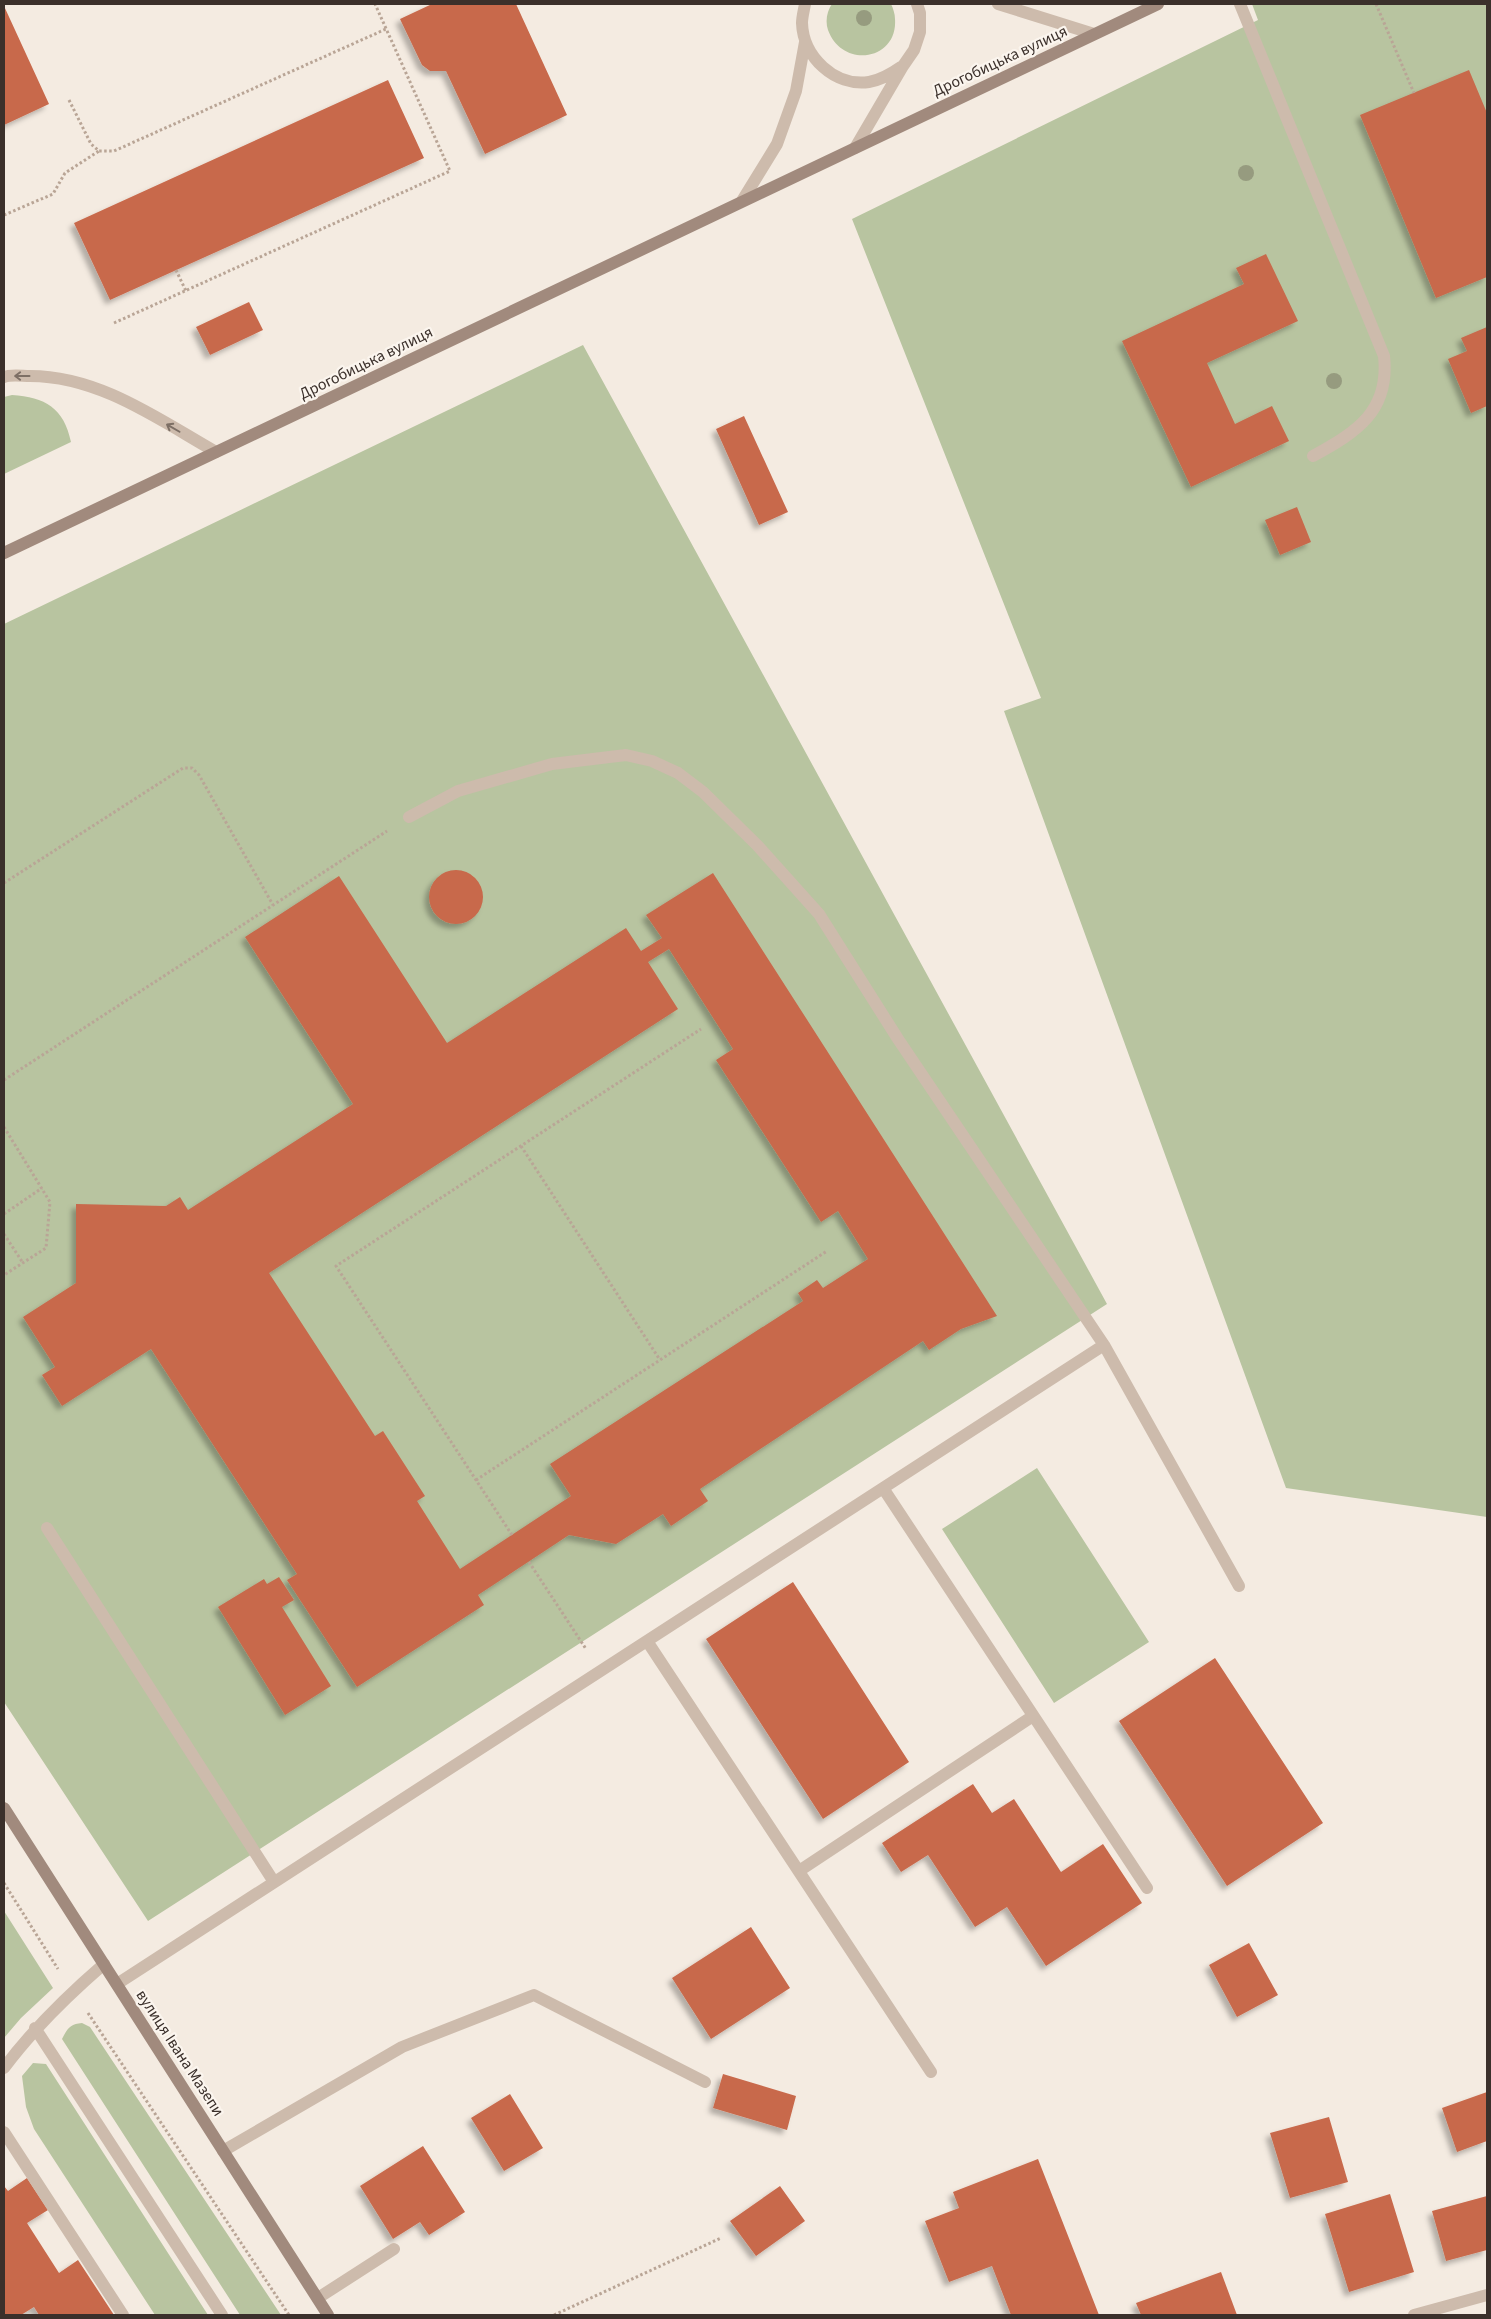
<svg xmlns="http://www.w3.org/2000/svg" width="1491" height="2319" viewBox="0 0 1491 2319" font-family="'Source Sans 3',sans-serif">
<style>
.green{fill:#b8c4a0}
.building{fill:#c8694b;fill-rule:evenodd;filter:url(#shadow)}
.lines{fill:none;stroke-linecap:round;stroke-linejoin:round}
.path{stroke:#b9a596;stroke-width:3;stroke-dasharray:2.5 2.5;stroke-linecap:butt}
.lane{stroke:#cdbbac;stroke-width:12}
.secondary{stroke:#a18a7d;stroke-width:12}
.tree{fill:#969b7f}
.oneway{stroke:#7d6f65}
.labels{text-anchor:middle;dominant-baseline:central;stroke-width:4.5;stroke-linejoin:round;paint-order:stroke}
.street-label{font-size:16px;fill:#3b302b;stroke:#fbf5ee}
</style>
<defs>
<filter id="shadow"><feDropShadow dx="-4.5" dy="4.5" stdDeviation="2.5" flood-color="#0004"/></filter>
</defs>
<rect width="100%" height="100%" fill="#f4ebe1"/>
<path class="green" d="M832,4H891C893,8 895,14 895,19C898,61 842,69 828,30C825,21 827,11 832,4Z
M1252,4H1487V1517L1286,1488L1004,711L1041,698L852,219L1258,20Z
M583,345L1107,1304L148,1921L4,1702V624Z
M12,395C45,397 64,408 71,442L4,474V397Z
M1037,1468L1149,1642L1054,1703L942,1529Z
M4,1911L53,1988L21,2018L4,2038Z
M82,2023L90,2027L281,2315H240L62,2039C67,2029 70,2024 82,2023Z
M33,2063L46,2064L208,2315H155L34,2129L26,2107L22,2076Z"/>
<path class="building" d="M432,4H516L567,115L485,154L446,71H430L422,65L400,19Z
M4,6L49,104L4,125Z
M1469,70L1487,113V277L1436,298L1360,115Z
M388,80L424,158L110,300L74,223Z
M1266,254L1298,321L1207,363L1235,424L1272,406L1289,441L1191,487L1122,341L1244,284L1236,268Z
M249,302L263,330L210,355L196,327Z
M1487,327V406L1471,413L1448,359L1467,351L1461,338Z
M744,416L788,512L759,525L716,429Z
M1297,507L1311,542L1280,555L1265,520Z
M429 897a27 27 0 1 1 54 0a27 27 0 1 1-54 0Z
M713,873L997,1316L961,1329L929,1350L923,1341L700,1489L708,1501L671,1526L663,1514L616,1544L569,1535L478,1595L484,1605L357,1687L287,1580L297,1574L151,1349L62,1406L42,1375L55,1367L23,1317L76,1283V1204L166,1206L180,1197L188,1210L353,1104L245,937L339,876L447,1043L626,928L641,951L662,938L646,915ZM669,949L733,1049L716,1060L821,1222L838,1211L868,1259L823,1288L817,1280L798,1293L803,1301L550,1464L571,1496L460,1569L417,1501L425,1496L383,1431L375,1436L269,1273L678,1009L648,962Z
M279,1577L294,1600L282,1607L331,1686L285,1715L218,1607L264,1579L267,1584Z
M793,1582L909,1762L823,1819L706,1639Z
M1215,1658L1323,1823L1227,1886L1119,1721Z
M973,1784L992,1813L1014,1799L1061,1872L1103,1844L1142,1903L1046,1966L1007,1907L975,1927L928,1855L901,1872L882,1843Z
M751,1927L790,1988L711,2039L672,1978Z
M1249,1943L1278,1995L1237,2017L1209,1965Z
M723,2074L796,2096L787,2130L713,2108Z
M1487,2092V2141L1457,2152L1442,2108Z
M510,2094L543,2148L504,2171L471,2118Z
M1329,2117L1348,2182L1290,2198L1270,2133Z
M423,2146L465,2212L429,2235L420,2222L393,2239L360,2186Z
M1038,2159L1099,2315H1011L992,2266L949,2282L925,2221L959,2208L953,2192Z
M27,2178L48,2210L27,2223L59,2273L78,2260L114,2315H39L34,2307L21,2315H4V2186L8,2191Z
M780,2186L805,2221L756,2256L730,2221Z
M1390,2194L1414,2272L1349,2292L1325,2214Z
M1487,2196V2250L1446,2261L1432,2211Z
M1221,2272L1237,2315H1141L1136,2303Z"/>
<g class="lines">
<path class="path" d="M1376,4L1414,93
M69,100L91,144L99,151H114L386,29
M4,215L53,194L65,173L99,151
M176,270L186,291
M114,323L450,171L375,4
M4,883L183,768H192L199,775L273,905
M4,1080L387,831
M4,1127L50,1202L46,1248L4,1275
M521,1146L660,1360
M4,1214L42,1188
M4,1234L23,1263
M476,1480L827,1251
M512,1535L336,1266L701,1029
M529,1562L586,1649
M4,1883L58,1969
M88,2013L289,2315
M554,2315L721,2238"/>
<path class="lane" d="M805,4C804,10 802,17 802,23C803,57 835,87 869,82C881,80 891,74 901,67
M998,4L1094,34
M1240,4L1384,356C1390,411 1357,432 1313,456
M855,148L903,66L914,50L920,32V13L917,4
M742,201L777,144L796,91L805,42
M4,377C11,374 22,376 30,376C99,376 158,419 216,452
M409,817L458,791L552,764L626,755L652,761L678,773L703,792L757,845L819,914L898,1039L1104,1345L1239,1586
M883,1488L1147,1888
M47,1528L274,1882
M647,1641L931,2072
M799,1871L1033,1716
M117,1984L1104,1345
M35,2028L222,2315
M4,2068C33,2029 67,1996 104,1964
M4,2132L123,2315
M223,2151L402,2047L534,1995L705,2082
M318,2298L394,2249
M1414,2315L1487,2295"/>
<path class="secondary" d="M4,553L1158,4
M4,1808L328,2315"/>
</g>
<g class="tree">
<circle cx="864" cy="18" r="8"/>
<circle cx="1246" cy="173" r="8"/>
<circle cx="1334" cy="381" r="8"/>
</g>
<defs><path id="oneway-shaft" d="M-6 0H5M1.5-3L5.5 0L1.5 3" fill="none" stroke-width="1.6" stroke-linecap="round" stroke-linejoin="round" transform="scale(1.25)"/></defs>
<g class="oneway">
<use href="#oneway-shaft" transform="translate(22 376) rotate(-180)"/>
<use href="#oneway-shaft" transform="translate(173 428) rotate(-150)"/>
</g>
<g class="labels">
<g class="street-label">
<text transform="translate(1000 61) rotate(-25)">Дрогобицька вулиця</text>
<text transform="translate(366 363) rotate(-26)">Дрогобицька вулиця</text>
<text transform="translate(180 2053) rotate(57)">вулиця Івана Мазепи</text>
</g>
</g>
<rect width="1491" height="2319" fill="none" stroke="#3b302b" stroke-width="10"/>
</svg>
